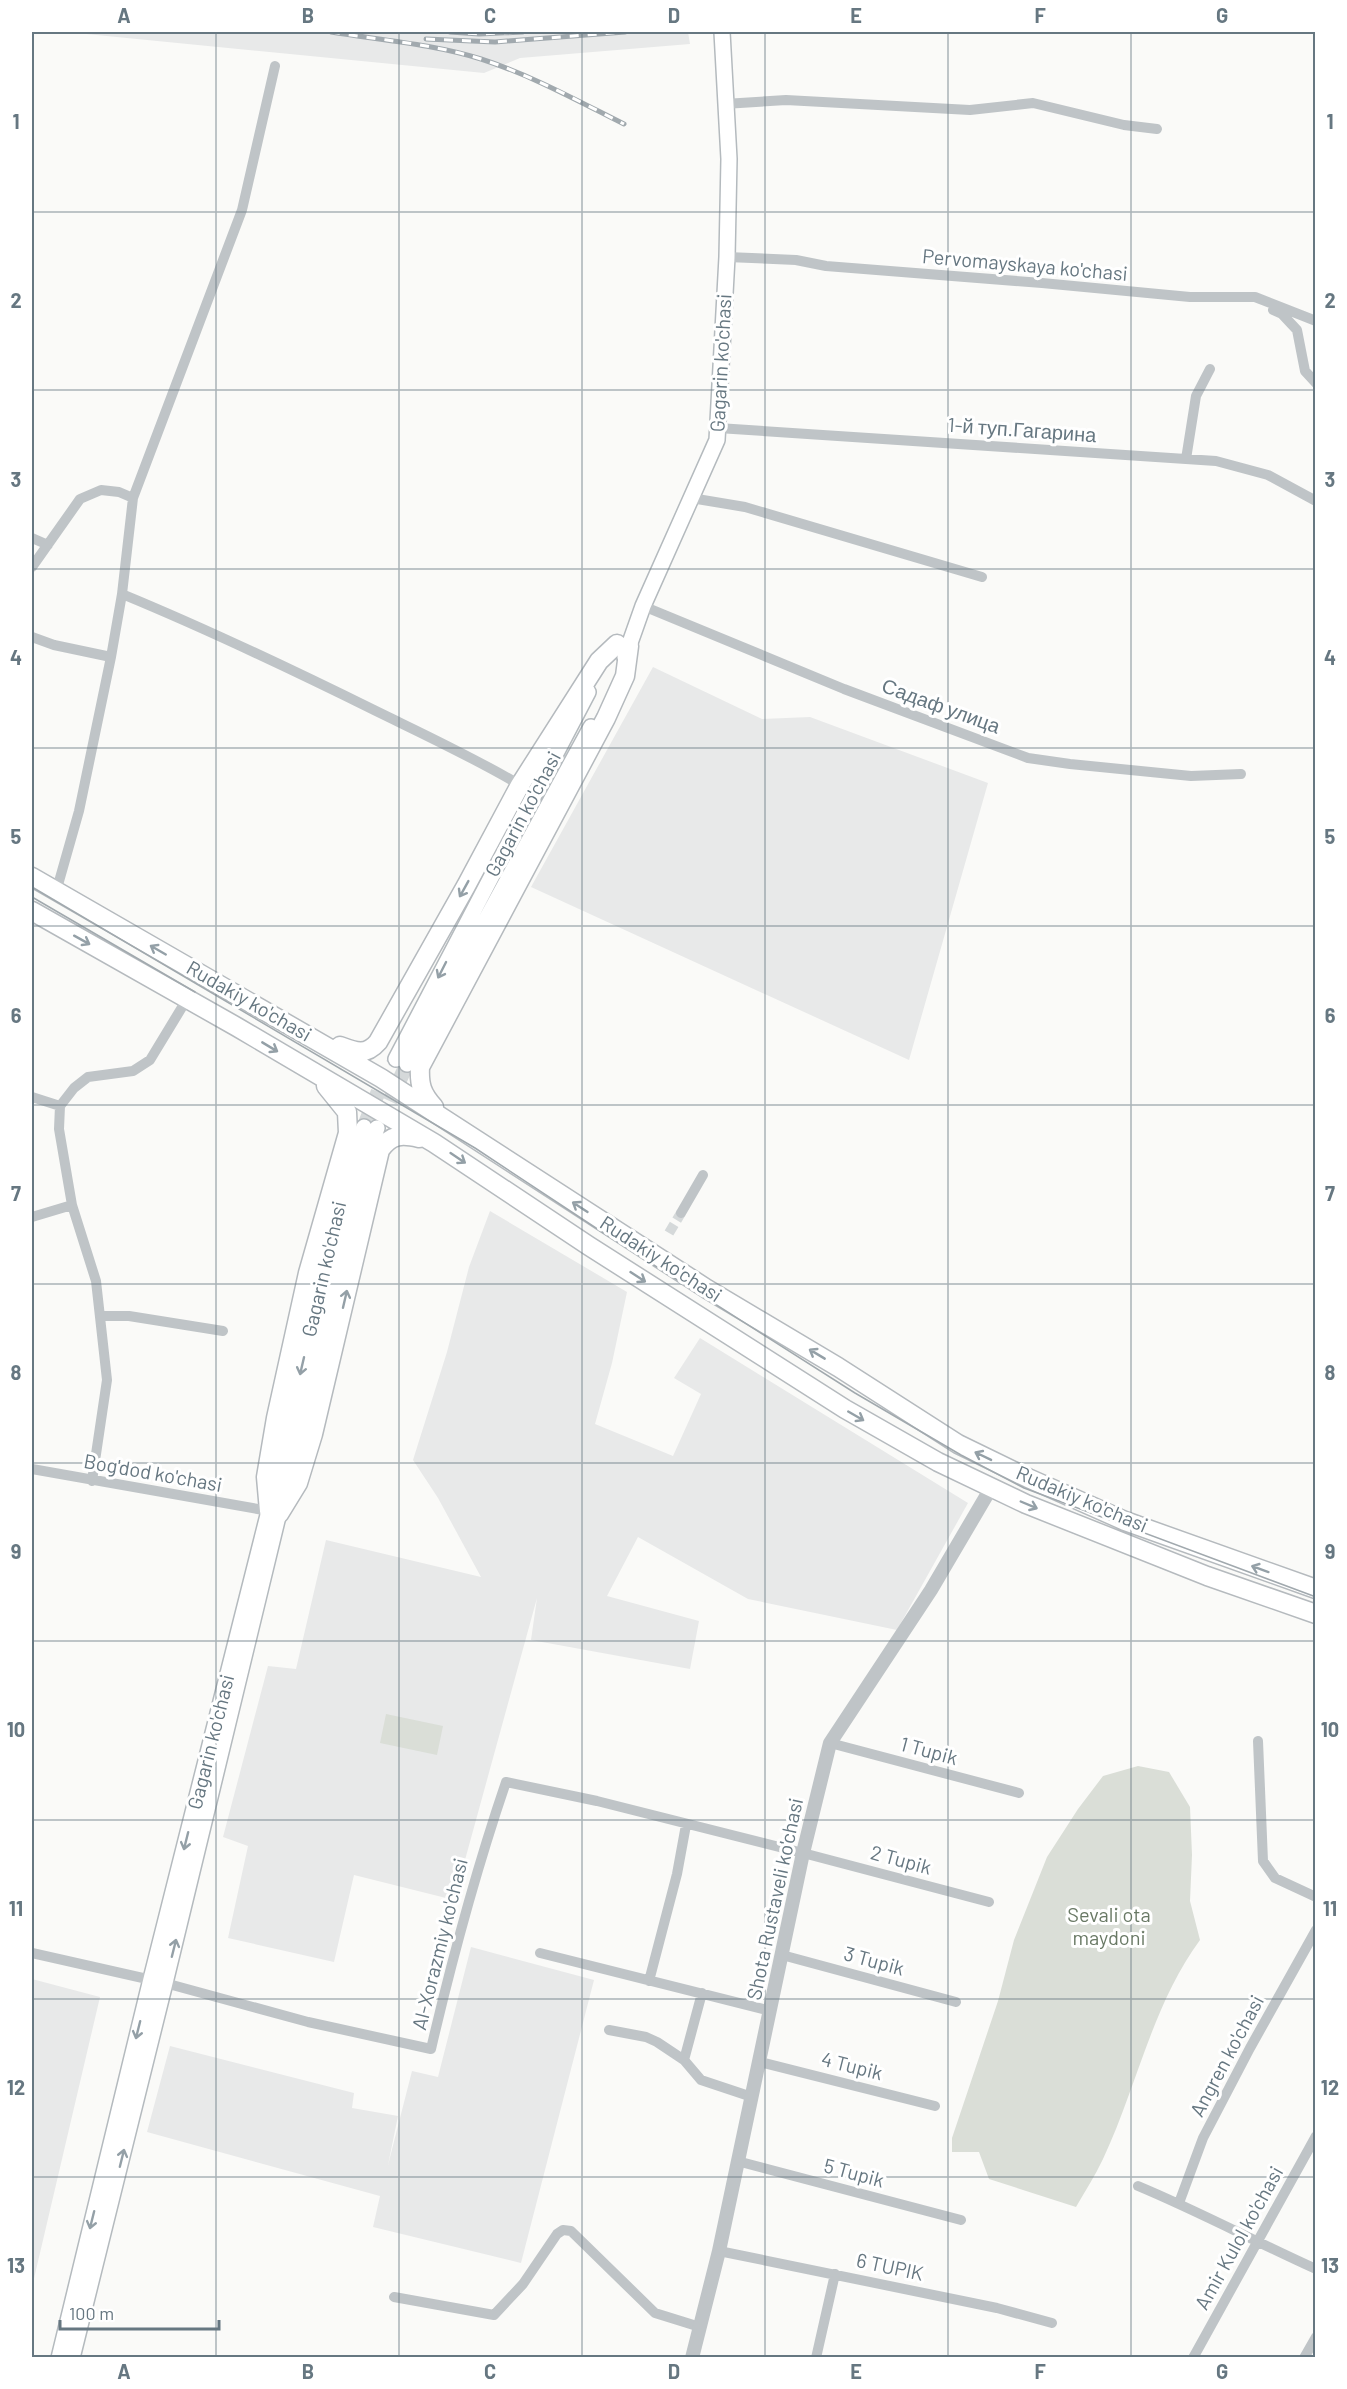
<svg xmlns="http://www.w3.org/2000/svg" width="1347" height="2389" font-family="Barlow,sans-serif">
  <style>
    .built { fill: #e8e9e9 }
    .green { fill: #daded7 }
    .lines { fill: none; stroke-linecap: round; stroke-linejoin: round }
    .minor-tunnel { stroke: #d5d9da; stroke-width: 10; stroke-dasharray: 10 5; stroke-linecap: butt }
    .secondary-tunnel { stroke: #d5d9da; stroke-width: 15; stroke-dasharray: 15 8; stroke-linecap: butt }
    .secondary-casing { stroke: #b4babe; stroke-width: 18 }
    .primary-casing { stroke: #b5babe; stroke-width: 21 }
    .minor { stroke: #bfc4c7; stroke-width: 10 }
    .tertiary { stroke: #bfc4c7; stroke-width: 14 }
    .secondary { stroke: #fff; stroke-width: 15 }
    .primary { stroke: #fff; stroke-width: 18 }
    .tram { stroke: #a1a9ae; stroke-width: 1.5 }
    .rail-casing { stroke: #a1a9ae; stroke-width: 5 }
    .rail { stroke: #fff; stroke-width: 3; stroke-dasharray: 9; stroke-linecap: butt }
    .oneway { stroke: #94a0a7 }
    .grid { fill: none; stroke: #667781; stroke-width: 1.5; stroke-opacity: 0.55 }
    .labels { text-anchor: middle; stroke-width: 6; stroke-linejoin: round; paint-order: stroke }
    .street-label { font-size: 20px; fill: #667781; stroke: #fff }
    .park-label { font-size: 20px; fill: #697965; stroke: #fff }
    .neatline { fill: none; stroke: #667781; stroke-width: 2 }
    .grid-label { font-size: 20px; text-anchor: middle; font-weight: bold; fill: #667781 }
  </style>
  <rect width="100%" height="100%" fill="#fafaf8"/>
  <path class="built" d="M66 32H688L690 44 520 58 484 73Z
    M653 667 762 719 810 717 988 783 909 1060 531 887Z
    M490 1211 627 1292 612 1363 595 1424 673 1456 701 1394 674 1378 700 1338 968 1503 897 1630 748 1599 638 1537 607 1596 699 1621 690 1669 531 1640 537 1598 454 1900 354 1875 334 1962 228 1938 248 1846 223 1837 268 1666 296 1669 326 1540 481 1577 438 1498 413 1460 447 1352 469 1267Z
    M471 1947 594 1980 521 2263 373 2227 380 2196 147 2132 170 2046 354 2093 352 2108 398 2116 388 2165 412 2071 438 2077Z
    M32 1979 100 1997 32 2287Z"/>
  <path class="green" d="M386 1714 443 1726 437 1755 380 1743Z
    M1138 1766 1169 1772 1190 1807 1192 1855 1190 1901 1200 1940C1152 2005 1137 2087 1103 2159 1095 2176 1085 2191 1076 2207L989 2179 979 2152H952V2138L998 2001 1014 1940 1047 1857 1078 1809 1103 1776Z"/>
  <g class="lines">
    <path class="minor-tunnel" d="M669 1233 681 1213"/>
    <path class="secondary-tunnel" d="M380 1122 407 1064
      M364 1127 379 1090 396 1059"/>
    <defs>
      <path id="secondary" d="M625 657 643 606 717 440 727 257 729 159 722 32
        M396 1059 588 692
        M407 1064 591 727
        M59 2358 151 1979 269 1511 339 1202 350 1164 364 1127
        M72 2358 165 1983 359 1182 377 1128"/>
      <path id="primary" d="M32 877 381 1078 707 1289 838 1367 958 1444 1028 1478 1125 1521 1316 1589
        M32 911 237 1027 434 1143 589 1246 845 1409 938 1462 1026 1504 1207 1576 1316 1614
        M340 1046C356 1052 366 1056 378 1042L466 886 520 785 599 661 617 644
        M434 1107C422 1094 419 1085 420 1067L606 718 625 676 629 646
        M269 1511 266 1477 276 1418 308 1273 348 1133 347 1112 326 1086
        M279 1514 298 1483 313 1434 380 1150C391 1134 402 1134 419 1138"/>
    </defs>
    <use href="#secondary" class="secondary-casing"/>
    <use href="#primary" class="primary-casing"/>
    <path class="minor" d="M724 104 786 100 970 110 1033 103 1124 125 1157 129
      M727 257 796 260 826 266 1042 283 1190 297H1255L1316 321
      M1273 310 1282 314 1297 330 1305 371 1316 383
      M718 428 1216 461 1268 475 1316 501
      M1186 459 1196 396 1210 369
      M691 498 745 507 982 577
      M32 538 48 545
      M32 567 80 499 101 490 119 492 133 498
      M122 594C207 629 291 669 374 710 423 734 473 757 520 785
      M643 606 844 689 1028 758 1070 764 1191 776 1241 774
      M32 637 54 645 111 657
      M56 892 79 811 111 657 122 594 133 498 242 210 275 66
      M32 1097 60 1106 74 1088 88 1077 133 1071 150 1060 187 999
      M60 1106 59 1129 72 1205
      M681 1213 703 1175
      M32 1217 72 1205 96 1281 107 1380 92 1481
      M100 1316H129L223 1331
      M32 1469 269 1511
      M1258 1741 1263 1861 1275 1878 1316 1897
      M830 1743 1019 1793
      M32 1953 165 1983 308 2022 431 2049C452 1959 476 1870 506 1782L597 1801 803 1853 989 1902
      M540 1953 771 2011
      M782 1955 956 2002
      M649 1981 677 1874 686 1825
      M609 2030 646 2037 657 2042 684 2060 701 2080 752 2097
      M684 2060 702 1993
      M760 2062 935 2106
      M737 2161 961 2220
      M1138 2186C1198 2211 1256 2242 1316 2269
      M1179 2203 1203 2138 1250 2048 1316 1930
      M719 2251 997 2308 1052 2323
      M394 2297 494 2315 523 2284 557 2234 563 2230 571 2231 655 2313 700 2327
      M816 2358 835 2274
      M1193 2358 1316 2136
      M1304 2358 1316 2337"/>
    <path class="tertiary" d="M692 2358 719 2251 803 1853 830 1743 931 1590 991 1488"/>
    <use href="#secondary" class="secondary"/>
    <use href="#primary" class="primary"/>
    <path class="tram" d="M32 887 475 1148 602 1232 855 1393 961 1455 1024 1488 1316 1597
      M32 897 195 992"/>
    <defs>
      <path id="rail" d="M331 32C381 40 433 44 481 59 531 75 578 101 624 124
        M450 32 479 34 523 32
        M426 39 495 42 625 32"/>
    </defs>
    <use href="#rail" class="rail-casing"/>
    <use href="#rail" class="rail"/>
  </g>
  <defs><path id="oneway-shaft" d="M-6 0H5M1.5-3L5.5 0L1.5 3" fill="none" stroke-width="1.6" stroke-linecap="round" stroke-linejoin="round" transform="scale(1.5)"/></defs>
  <g class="oneway">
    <use href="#oneway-shaft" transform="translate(464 889) rotate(119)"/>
    <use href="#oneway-shaft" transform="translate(82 940) rotate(29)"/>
    <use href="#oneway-shaft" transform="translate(158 950) rotate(-150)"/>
    <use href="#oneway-shaft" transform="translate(442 970) rotate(117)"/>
    <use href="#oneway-shaft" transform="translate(270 1047) rotate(31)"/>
    <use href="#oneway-shaft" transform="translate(458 1158) rotate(34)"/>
    <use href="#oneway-shaft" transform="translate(580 1207) rotate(-147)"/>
    <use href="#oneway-shaft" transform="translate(638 1277) rotate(33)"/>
    <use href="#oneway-shaft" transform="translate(345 1299) rotate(-77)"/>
    <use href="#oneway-shaft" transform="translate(817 1354) rotate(-149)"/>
    <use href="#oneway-shaft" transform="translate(302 1366) rotate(103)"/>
    <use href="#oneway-shaft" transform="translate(856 1416) rotate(30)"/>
    <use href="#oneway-shaft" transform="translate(983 1456) rotate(-154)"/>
    <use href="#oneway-shaft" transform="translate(1029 1505) rotate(23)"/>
    <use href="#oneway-shaft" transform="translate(1260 1569) rotate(-160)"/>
    <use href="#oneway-shaft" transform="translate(186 1841) rotate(104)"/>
    <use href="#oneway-shaft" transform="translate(174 1948) rotate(-76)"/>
    <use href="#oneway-shaft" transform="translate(138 2030) rotate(104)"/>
    <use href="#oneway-shaft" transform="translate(122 2158) rotate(-76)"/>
    <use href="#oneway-shaft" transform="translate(92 2220) rotate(104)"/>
  </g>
  <path class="grid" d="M216 32V2358M399 32V2358M582 32V2358M765 32V2358M948 32V2358M1131 32V2358M32 212H1316M32 390H1316M32 569H1316M32 748H1316M32 926H1316M32 1105H1316M32 1284H1316M32 1463H1316M32 1641H1316M32 1820H1316M32 1999H1316M32 2177H1316"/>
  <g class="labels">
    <g class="street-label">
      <text transform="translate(1025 265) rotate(5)" y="7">Pervomayskaya ko'chasi</text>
      <text transform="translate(721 363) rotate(-87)" y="7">Gagarin ko'chasi</text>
      <text transform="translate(1022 430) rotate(4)" y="7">1-й туп.Гагарина</text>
      <text transform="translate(941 706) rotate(20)" y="7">Садаф улица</text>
      <text transform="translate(523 814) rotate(-62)" y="7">Gagarin ko'chasi</text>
      <text transform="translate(249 1001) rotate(30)" y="7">Rudakiy ko'chasi</text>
      <text transform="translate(661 1259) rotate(33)" y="7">Rudakiy ko'chasi</text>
      <text transform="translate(324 1269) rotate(-77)" y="7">Gagarin ko'chasi</text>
      <text transform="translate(153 1473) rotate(10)" y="7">Bog'dod ko'chasi</text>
      <text transform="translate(1082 1499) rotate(23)" y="7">Rudakiy ko'chasi</text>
      <text transform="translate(211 1742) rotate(-76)" y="7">Gagarin ko'chasi</text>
      <text transform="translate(929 1751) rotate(15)" y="7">1 Tupik</text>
      <text transform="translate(901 1860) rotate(15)" y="7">2 Tupik</text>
      <text transform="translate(775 1899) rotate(-78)" y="7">Shota Rustaveli ko'chasi</text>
      <text transform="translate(440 1944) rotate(-76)" y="7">Al-Xorazmiy ko'chasi</text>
      <text transform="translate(874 1961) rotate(15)" y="7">3 Tupik</text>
      <text transform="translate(1227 2056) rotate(-62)" y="7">Angren ko'chasi</text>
      <text transform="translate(852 2066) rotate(14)" y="7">4 Tupik</text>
      <text transform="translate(854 2173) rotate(15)" y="7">5 Tupik</text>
      <text transform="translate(1239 2238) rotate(-61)" y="7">Amir Kulol ko'chasi</text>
      <text transform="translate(890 2267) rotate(12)" y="7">6 TUPIK</text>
    </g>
    <g class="park-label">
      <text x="1109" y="1922">Sevali ota<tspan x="1109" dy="23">maydoni</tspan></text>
    </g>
  </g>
  <rect width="1347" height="2389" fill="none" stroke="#ffffff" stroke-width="66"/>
  <path d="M60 2320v9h159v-9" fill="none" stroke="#667781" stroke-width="3"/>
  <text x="69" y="2320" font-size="18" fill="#667781" stroke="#ffffff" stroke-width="4.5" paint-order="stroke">100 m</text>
  <rect x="33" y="33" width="1281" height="2323" class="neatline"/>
  <g class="grid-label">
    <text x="124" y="23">A</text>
    <text x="308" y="23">B</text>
    <text x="490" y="23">C</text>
    <text x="674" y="23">D</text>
    <text x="856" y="23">E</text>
    <text x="1040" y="23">F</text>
    <text x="1222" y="23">G</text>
    <text x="16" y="129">1</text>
    <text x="1330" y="129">1</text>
    <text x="16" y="308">2</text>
    <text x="1330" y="308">2</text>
    <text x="16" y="487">3</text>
    <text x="1330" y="487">3</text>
    <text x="16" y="665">4</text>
    <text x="1330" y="665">4</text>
    <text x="16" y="844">5</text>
    <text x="1330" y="844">5</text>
    <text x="16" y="1023">6</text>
    <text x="1330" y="1023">6</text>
    <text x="16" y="1201">7</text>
    <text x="1330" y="1201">7</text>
    <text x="16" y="1380">8</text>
    <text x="1330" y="1380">8</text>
    <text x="16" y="1559">9</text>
    <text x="1330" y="1559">9</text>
    <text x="16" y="1737">10</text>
    <text x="1330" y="1737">10</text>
    <text x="16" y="1916">11</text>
    <text x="1330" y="1916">11</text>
    <text x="16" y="2095">12</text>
    <text x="1330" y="2095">12</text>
    <text x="16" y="2273">13</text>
    <text x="1330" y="2273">13</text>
    <text x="124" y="2379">A</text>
    <text x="308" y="2379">B</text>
    <text x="490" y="2379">C</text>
    <text x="674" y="2379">D</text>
    <text x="856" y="2379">E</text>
    <text x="1040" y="2379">F</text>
    <text x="1222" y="2379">G</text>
  </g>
</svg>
